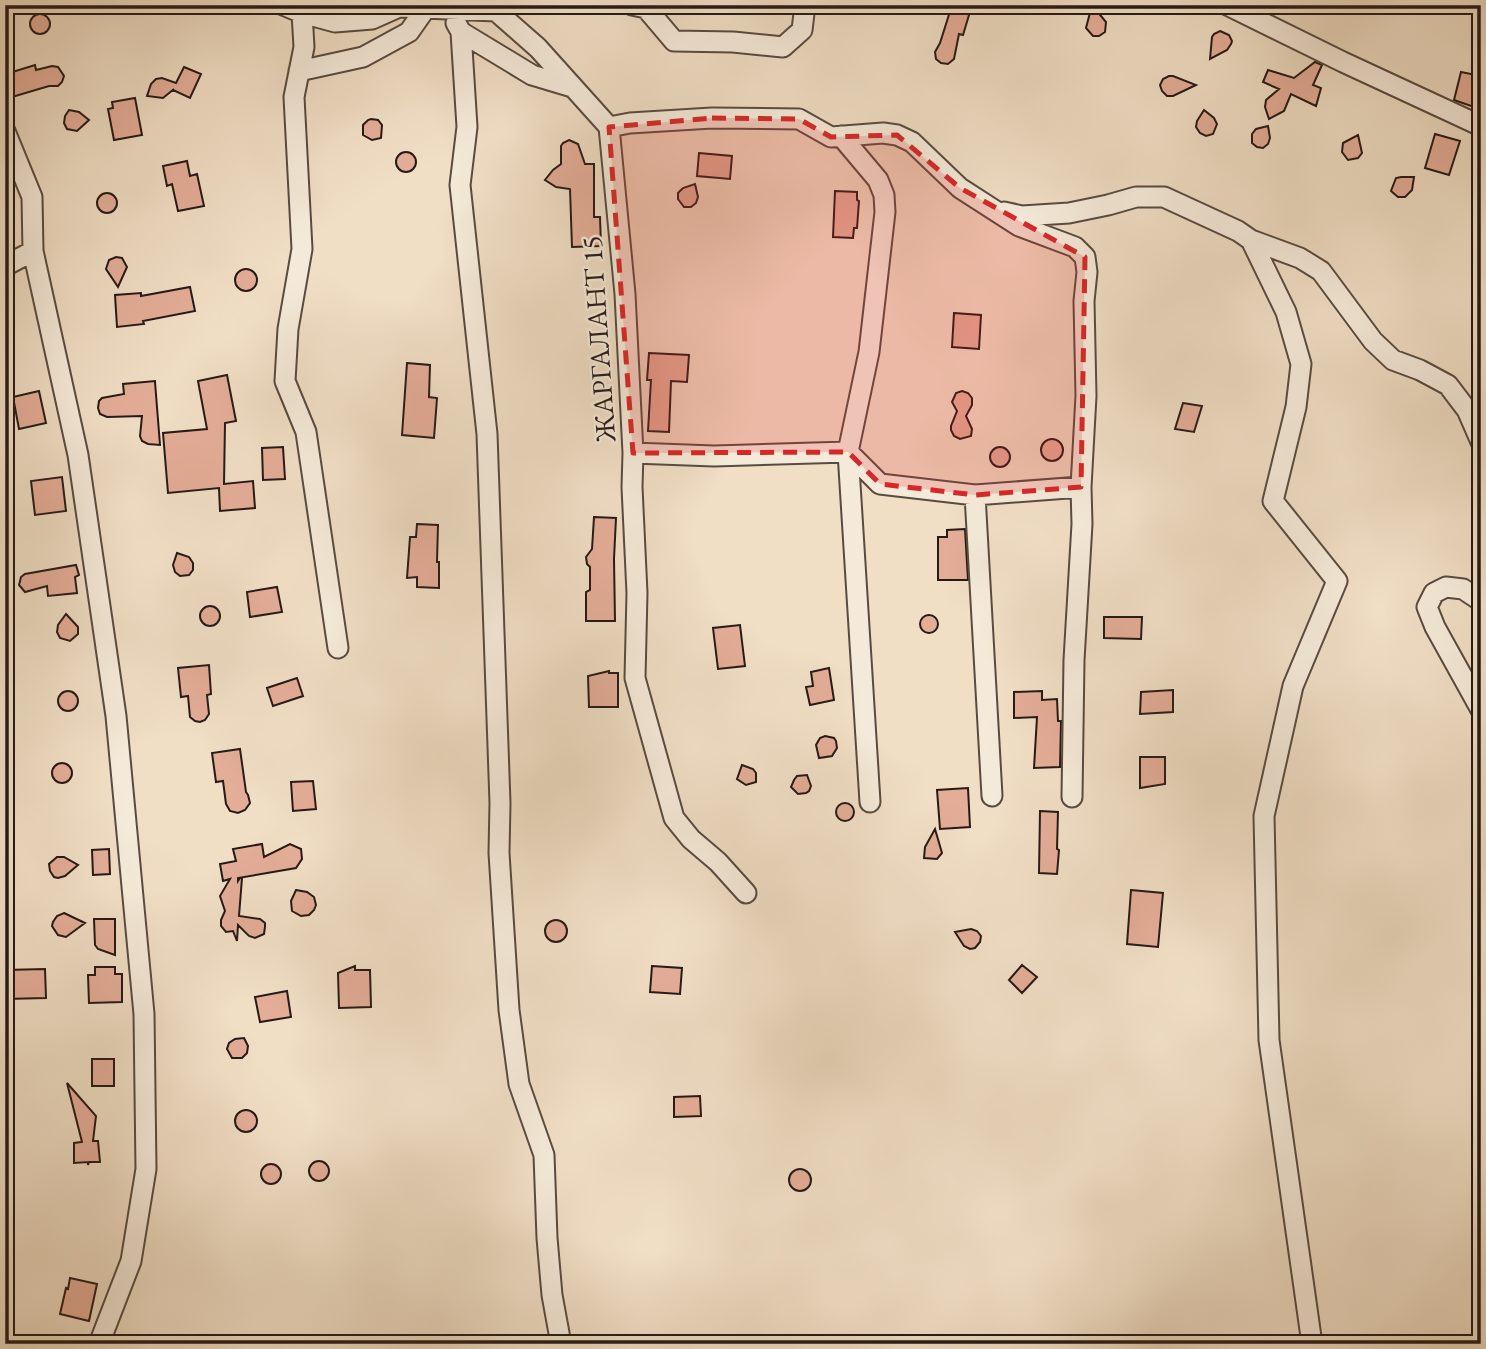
<svg xmlns="http://www.w3.org/2000/svg" width="1486" height="1349" font-family="'EB Garamond',serif">
  <style>
    .building { fill: #e4ad98; stroke: #261a15; stroke-width: 2 }
    .lines { fill: none; stroke-linecap: round; stroke-linejoin: round }
    .street-casing { stroke: #584b41; stroke-width: 23 }
    .street { stroke: #f5ead9; stroke-width: 19 }
    .marked { fill: #d62828; fill-opacity: 0.2; stroke: #d62828; stroke-width: 5; stroke-dasharray: 14 9; stroke-linejoin: round }
    .labels { text-anchor: middle; stroke-width: 5; stroke-linejoin: round; paint-order: stroke }
    .street-label { font-size: 28px; fill: #261a15; stroke: #f5ead9 }
  </style>
  <rect width="100%" height="100%" fill="#f0dec5"/>
  <filter id="stains"><feTurbulence type="fractalNoise" baseFrequency=".00286" numOctaves="4"/><feColorMatrix values="0 0 0 0 .2 0 0 0 0 .09 0 0 0 0 .02 0 0 0 .5 -.17"/></filter>
  <radialGradient id="worn" r=".72"><stop offset=".6" stop-color="#630" stop-opacity="0"/><stop offset="1" stop-color="#630" stop-opacity=".3"/></radialGradient>
  <path class="building" d="M952 5H972L963 35 959 34 954 59 948 64 941 63 936 59 935 52 940 43Z
    M1092 5 1106 22 1105 32 1099 36H1093L1086 28Z
    M30 24a10 10 0 1 1 20 0a10 10 0 1 1-20 0Z
    M1220 31 1229 35 1232 41 1231 44 1227 50 1210 59 1212 37 1214 34Z
    M1315 62 1322 65 1313 85 1321 88 1316 106 1291 94 1284 111 1269 119 1265 107 1266 100 1279 89 1263 82 1268 70 1294 78Z
    M35 65 36 70 52 66 58 67 64 76 62 82 58 86H49L12 97 6 74Z
    M184 67 201 74 190 98 173 90 174 89 163 98 147 96 151 84 156 79 162 78 176 83Z
    M1461 72 1481 76 1474 107 1454 100Z
    M1169 76H1173L1196 85 1173 96H1167L1162 91 1160 85 1163 79Z
    M135 98 142 135 114 140 108 109 113 108 112 102Z
    M69 110 79 112 89 120 77 131 67 129 64 123 65 116Z
    M1204 110 1214 118 1217 124 1213 134 1206 136 1200 133 1196 127 1197 121Z
    M371 119 378 120 382 125 381 138 372 140 363 135V125L368 120Z
    M1268 126 1270 138 1268 144 1263 148 1257 147 1252 143V134L1256 129Z
    M1435 134 1460 141 1449 175 1425 168Z
    M1358 135 1362 153 1358 158 1348 160 1342 152 1343 143Z
    M569 140 578 144 585 164H594V217H600L601 246 572 247 570 189 556 187 545 180 553 170 561 164V146L563 143Z
    M396 162a10 10 0 1 1 20 0a10 10 0 1 1-20 0Z
    M699 153 732 156 730 179 697 176Z
    M187 161 190 176 197 174 204 206 178 211 172 184 167 186 163 166Z
    M1401 177H1414L1412 190 1405 197H1398L1391 191 1396 178Z
    M695 184 698 197 696 203 691 207H684L678 199V193L683 188Z
    M835 191 857 192V200L859 201 857 228H854L853 238 833 237Z
    M97 203a10 10 0 1 1 20 0a10 10 0 1 1-20 0Z
    M116 257 122 258 127 267 118 287 106 269 109 260Z
    M235 280a11 11 0 1 1 22 0a11 11 0 1 1-22 0Z
    M190 287 195 311 143 321 144 324 117 327 115 295 141 293V296Z
    M954 313 981 315 979 349 952 347Z
    M649 353 689 355 687 382 671 381 669 432 648 431 651 380H647Z
    M407 363 430 365 429 397 437 398 434 438 402 435Z
    M227 375 236 421 225 423 224 484 253 481 255 508 220 511 219 488 168 493 163 433 207 429 198 381Z
    M155 381V382L160 445 148 444 142 441 140 436 142 416 107 417 100 414 98 408 99 401 102 398 124 394 123 384Z
    M39 391 46 423 19 429 13 397Z
    M962 391 968 393 972 398V405L966 416 972 429 971 436 960 439 954 436 951 430V426L957 411 952 402 956 393Z
    M1183 403 1202 406 1194 432 1175 429Z
    M1041 450a11 11 0 1 1 22 0a11 11 0 1 1-22 0Z
    M990 457a10 10 0 1 1 20 0a10 10 0 1 1-20 0Z
    M283 447 285 479 263 480 262 448Z
    M62 477 66 511 35 515 31 481Z
    M594 517 616 518 614 559 615 621H586V592L590 590V567L587 564 586 557 592 549Z
    M417 524 438 525 437 562H439V588L417 587V577L407 578 410 537H416Z
    M965 529 968 580H938V537H947V530Z
    M177 553 189 557 193 563V570L189 575 180 576 175 572 173 565Z
    M76 565 79 575 75 577 77 593 48 596 47 586 25 592 19 585 21 577 25 574Z
    M277 587 282 612 250 617 247 592Z
    M200 616a10 10 0 1 1 20 0a10 10 0 1 1-20 0Z
    M66 614 78 627V634L70 641 60 638 57 632 58 625Z
    M920 624a9 9 0 1 1 18 0a9 9 0 1 1-18 0Z
    M1104 617H1142L1141 639 1104 638Z
    M740 625 745 666 718 669 713 628Z
    M209 665 211 694 207 695 209 714 205 720 200 722 195 721 190 717 188 696 181 697 178 668Z
    M829 668 834 700 810 705 806 687 813 686 811 672Z
    M609 671V673H618V707H589L588 676Z
    M297 678 303 696 273 706 267 688Z
    M1173 690V712L1140 714 1141 692Z
    M58 701a10 10 0 1 1 20 0a10 10 0 1 1-20 0Z
    M1042 691V700L1057 699 1058 721H1061L1060 767 1034 768 1037 717 1014 718V692Z
    M825 736 834 738 836 741 837 748 832 756 819 758 816 745 820 738Z
    M240 749 246 792 248 795 250 803 245 810 238 813 230 811 226 804 223 781 216 782 212 753Z
    M1140 757H1165V784L1140 788Z
    M52 773a10 10 0 1 1 20 0a10 10 0 1 1-20 0Z
    M742 765 753 769 756 773V782L746 785 737 779Z
    M807 775 811 786 809 791 806 793 798 794 791 787 794 780 797 776Z
    M313 781 316 809 293 811 291 782Z
    M968 788 970 827 940 829 937 790Z
    M836 812a9 9 0 1 1 18 0a9 9 0 1 1-18 0Z
    M1040 811 1058 812 1057 849 1059 850 1057 874 1039 873Z
    M935 829 942 853 937 859 924 858 925 847Z
    M262 844 264 857 290 844 301 849 302 859 296 868 238 878V881L240 878H242L239 916 260 919 265 923V927L264 934 255 938 249 936 238 925 237 941 233 931 226 932 221 926V920L225 911 220 896 230 879 223 881 220 864 236 861 233 849Z
    M109 849 110 874 93 875 92 850Z
    M57 857H64L78 865 65 876 58 878 54 877 50 871 49 864Z
    M296 890 307 892 314 897 316 905 314 910 309 915 301 916 292 911 291 901Z
    M1131 890 1163 893 1158 947 1127 944Z
    M64 913 85 923 66 937 58 935 52 926 53 922 57 916Z
    M94 919H115V955L98 949 95 945Z
    M545 931a11 11 0 1 1 22 0a11 11 0 1 1-22 0Z
    M971 929 977 931 981 936 980 942 975 948 970 949 964 946 955 932Z
    M1022 965 1037 977 1022 993 1009 980Z
    M355 966V970H370L371 1007 339 1008 338 973Z
    M652 966 682 968 680 994 650 992Z
    M95 967H115V974H122V1002L89 1003 88 975H95Z
    M45 969 46 998 5 999V970Z
    M287 991 291 1017 260 1022 255 997Z
    M244 1038 248 1046 247 1053 242 1058H232L227 1049 229 1043 235 1039Z
    M92 1059H114V1086H92Z
    M67 1083 96 1116 93 1141H98L100 1162H89L88 1165V1162L74 1163V1143L82 1142Z
    M700 1096 701 1116 674 1117V1097Z
    M235 1121a11 11 0 1 1 22 0a11 11 0 1 1-22 0Z
    M309 1171a10 10 0 1 1 20 0a10 10 0 1 1-20 0Z
    M261 1174a10 10 0 1 1 20 0a10 10 0 1 1-20 0Z
    M789 1180a11 11 0 1 1 22 0a11 11 0 1 1-22 0Z
    M70 1278 97 1284 89 1321 60 1314 66 1288 68 1289Z"/>
  <g class="lines">
    <defs>
      <path id="street" d="M283 5 302 13 335 22 372 19 399 7 496 11 538 48 609 127 625 294 633 453 632 487 637 593 635 678 674 818 691 839 718 862 746 893
        M632 5 646 8 674 41 733 42 783 47 802 30 805 5
        M1227 5 1343 62 1481 126
        M302 13 304 47 294 97 302 249 288 329 285 381 306 432 338 648
        M456 23 461 32 532 75 572 87
        M461 32 467 127 460 185 487 434 500 803 499 853 509 1010 519 1084 544 1155 547 1238 552 1295 561 1344
        M299 71 363 57 409 32 428 5
        M609 127 630 123 712 118 799 119 831 137 883 133 897 135 912 142 960 188 1019 226 1075 247 1085 257 1087 272 1084 301 1086 396 1081 487
        M5 131 32 197 33 251 78 455 116 716 144 1014 146 1169 131 1261 99 1344
        M841 136 878 180 884 195 885 212 869 352 848 452 880 484 975 495 1081 487 1082 524 1074 660 1072 797
        M1004 212 1022 216 1069 213 1108 205 1136 197H1164L1238 231 1251 240 1300 258 1321 271 1373 341 1393 360 1420 370 1448 385 1467 410 1481 442
        M1251 240 1286 312 1301 364 1296 407 1273 501 1337 581 1293 686 1264 816 1269 1040 1312 1344
        M5 266 33 251
        M633 453 714 456 848 452 870 802
        M975 495 992 796
        M1481 601 1463 589 1446 587 1434 593 1427 607 1435 627 1481 710"/>
    </defs>
    <use href="#street" class="street-casing"/>
    <use href="#street" class="street"/>
  </g>
  <path class="marked" d="M712 118 799 119 831 137 897 135 960 188 1085 257 1081 487 975 495 880 484 848 452 633 453 609 127Z"/>
  <g class="labels">
    <g class="street-label">
      <text transform="translate(598 339) rotate(-94)" y="10">ЖАРГАЛАНТ 15</text>
    </g>
  </g>
  <rect width="1486" height="1349" fill="none" stroke="#f0dec5" stroke-width="28"/>
  <rect x="7" y="7" width="1472" height="1335" fill="none" stroke="#261a15" stroke-width="3.5"/>
  <rect x="14" y="14" width="1458" height="1321" fill="none" stroke="#261a15" stroke-width="2"/>
  <rect width="100%" height="100%" filter="url(#stains)"/>
  <rect width="100%" height="100%" fill="url(#worn)"/>
</svg>
